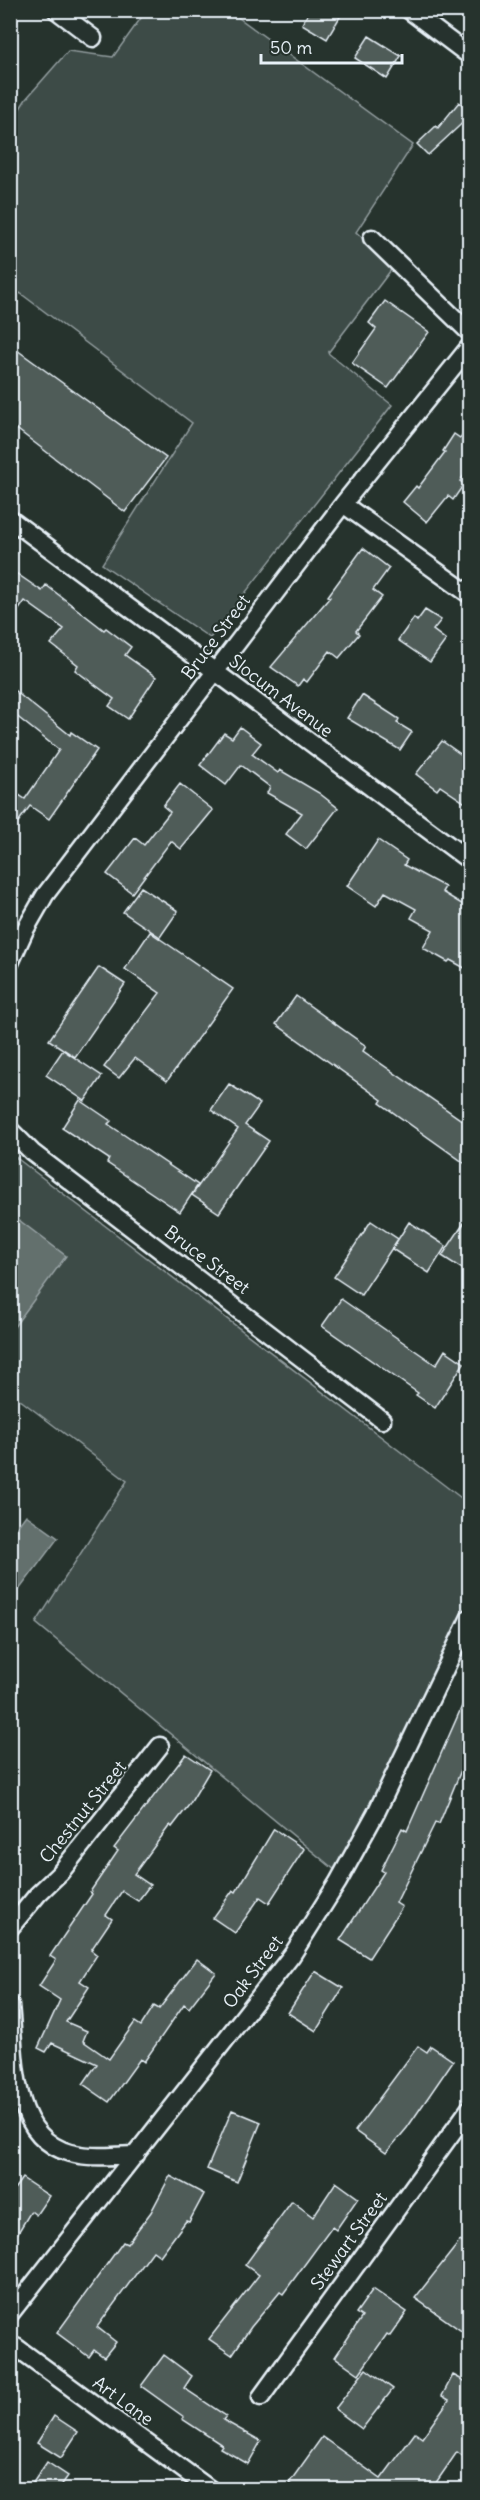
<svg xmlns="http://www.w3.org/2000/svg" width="480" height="2500" font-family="Delius,sans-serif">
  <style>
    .green { fill: #3e4b47; stroke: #939ea0; stroke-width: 1.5 }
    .water { fill: #636f6d; stroke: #98a3a5; stroke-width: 1.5 }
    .building { fill: #505c59; stroke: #e8f1f8; stroke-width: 1.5 }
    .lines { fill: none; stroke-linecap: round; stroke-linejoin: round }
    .street-casing { stroke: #e8f1f8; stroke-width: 21 }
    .street { stroke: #26332d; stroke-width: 16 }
    .labels { text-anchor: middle; stroke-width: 4.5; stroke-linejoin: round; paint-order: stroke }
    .street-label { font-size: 18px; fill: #e8f1f8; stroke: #26332d }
  </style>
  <rect width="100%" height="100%" fill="#26332d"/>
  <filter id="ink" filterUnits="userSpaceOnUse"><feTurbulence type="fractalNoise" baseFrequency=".0167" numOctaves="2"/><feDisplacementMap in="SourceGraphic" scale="12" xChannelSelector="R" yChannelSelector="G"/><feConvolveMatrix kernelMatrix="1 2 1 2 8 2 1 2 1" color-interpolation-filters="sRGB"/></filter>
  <g filter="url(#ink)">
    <path class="green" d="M228 10 413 145 356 232 394 266 328 353 392 405 210 638 102 564 192 423 20 293 11 305 10 124 26 99 68 51 113 57 146 11Z
      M10 1153 469 1504V1625L341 1875 36 1623 127 1481 11 1393Z"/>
    <path class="water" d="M11 1214 66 1256 11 1331Z
      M26 1515 58 1538 19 1590 11 1584V1535Z"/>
    <path class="building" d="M310 10H344L327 39 302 24Z
      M369 36 401 56 387 79 355 58Z
      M459 102 470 111V116L428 155 417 144 436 126 438 128Z
      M385 301 429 332 388 388 352 363 376 329 369 323Z
      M10 345 166 458 125 512 10 424Z
      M470 425V467L460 481 464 484 453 500 448 496 427 522 403 502 416 486 418 488 445 452 443 451 454 434 460 438Z
      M363 548 389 568 373 590 382 597 356 631 359 634 339 658 330 651 307 682 303 679 298 686 271 667 330 597 328 596Z
      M10 569 42 591 46 585 104 630 106 628 131 647 125 655 156 677 128 719 109 706 114 699 75 670 78 665 51 644 64 629 25 601 10 622Z
      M425 610 441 620 433 630 446 640 430 662 398 640 414 618 417 621Z
      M10 687 70 735 71 732 97 750 49 819 30 806 10 833V789L25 799 59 750 10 711Z
      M362 695 399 719 397 723 412 732 400 750 347 718Z
      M240 727 261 743 252 754 278 773 280 770 319 793 338 808 306 849 286 834 302 813 267 793 270 787 241 765 226 785 200 765 224 733 232 738Z
      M442 741 470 761V806L440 786 437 790 416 774Z
      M180 784 213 810 181 849 171 841 132 893 107 874 135 838 144 845 170 812 163 806Z
      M378 840 407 860 404 865 445 887 442 892 470 909V971L450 960 448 962 423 948 433 930 411 918 416 909 385 892 376 906 347 886Z
      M141 887 178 911 160 937 123 912Z
      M150 932 233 989 167 1081 135 1058 119 1078 104 1067 160 993 125 969Z
      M99 967 125 984 75 1057 49 1040Z
      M296 996 366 1046 363 1051 470 1126V1167L380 1103 382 1100 276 1024Z
      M63 1050 102 1076 85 1101 46 1075Z
      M229 1084 260 1104 245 1125 269 1141 219 1213 192 1195 238 1129 211 1110Z
      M80 1100 111 1121 108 1124 198 1185 180 1212 107 1163 109 1159 62 1128Z
      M470 1214V1274L442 1256Z
      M371 1221 398 1239 361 1295 334 1277Z
      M409 1222 446 1246 429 1273 392 1249Z
      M341 1299 436 1365 445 1350 464 1363 435 1408 416 1395 418 1393 322 1326Z
      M470 1688V1765L464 1763 439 1824 435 1823 396 1903 402 1907 369 1958 340 1940 384 1872 381 1870 402 1828 407 1831Z
      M186 1754 210 1770 189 1805 172 1827 170 1825 134 1874 150 1885 138 1901 122 1891 106 1915 112 1919 91 1950 97 1955 80 1981 89 1987 66 2022 87 2031 83 2041 109 2059 135 2022 141 2026 154 2006 159 2009 197 1959 216 1973 189 2008 184 2004 144 2062 140 2059 109 2102 83 2084 97 2064 52 2043 46 2052 38 2048 60 2000 39 1986 56 1960 50 1956 92 1894 90 1892 118 1851 114 1848Z
      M274 1829 304 1849 269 1903 260 1897 235 1933 213 1918 233 1890 236 1892Z
      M315 1971 343 1988 316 2031 288 2013Z
      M418 2046 427 2052 431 2046 453 2061 407 2128 386 2153 355 2131Z
      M232 2110 261 2122 237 2182 207 2169Z
      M170 2176 204 2194 189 2222 186 2221 160 2256 153 2251 97 2327 116 2342 104 2357 94 2350 89 2357 57 2333 123 2242 127 2244 151 2212Z
      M22 2178 49 2196 36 2215 31 2211 10 2246V2195Z
      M336 2182 358 2198 336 2230 332 2227 283 2294 280 2292 251 2327 232 2355 209 2339 259 2275 245 2265 292 2201 313 2217Z
      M460 2241 470 2248V2337L415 2298Z
      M373 2289 407 2312 390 2336 387 2334 359 2374 335 2357 362 2317 356 2313Z
      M164 2355 192 2376 184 2388 226 2416 223 2420 261 2441 248 2464 220 2448 222 2445 182 2419 184 2417 141 2386Z
      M366 2369 393 2389 362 2429 335 2409Z
      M453 2375 470 2384V2461L457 2452 431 2490H298L289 2483 322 2437 381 2479 415 2433 422 2438 449 2400 442 2396Z
      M54 2416 78 2432 61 2458 37 2443Z
      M47 2462 68 2476 58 2490H28Z"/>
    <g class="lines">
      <defs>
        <path id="street" d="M56 10 93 38
          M409 10 470 56
          M372 238 470 333
          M343 504 470 595
          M10 519 470 861
          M10 963 25 930 45 895 343 504 470 346
          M10 1130 32 1152 382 1420
          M10 1928 38 1894 60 1873 160 1746
          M10 2005C16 2059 9 2145 80 2155 97 2158 118 2155 136 2155
          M10 2314 292 1955 338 1882 376 1813 470 1617
          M10 2346 16 2347 211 2490
          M261 2397 470 2108"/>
      </defs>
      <use href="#street" class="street-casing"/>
      <use href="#street" class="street"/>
    </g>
  </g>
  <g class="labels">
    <g class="street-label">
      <text transform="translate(216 637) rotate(-53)" y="6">Bruce Street</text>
      <text transform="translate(281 696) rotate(37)" y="6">Slocum Avenue</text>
      <text transform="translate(207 1260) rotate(37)" y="6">Bruce Street</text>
      <text transform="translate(83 1812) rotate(-51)" y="6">Chestnut Street</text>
      <text transform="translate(253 1972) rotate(-53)" y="6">Oak Street</text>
      <text transform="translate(349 2241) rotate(-54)" y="6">Stewart Street</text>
      <text transform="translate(123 2401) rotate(36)" y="6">Art Lane</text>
    </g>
  </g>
  <rect width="480" height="2500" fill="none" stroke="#26332d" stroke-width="36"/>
  <rect x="18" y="18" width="444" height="2464" fill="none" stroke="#e8f1f8" stroke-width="2" filter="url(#ink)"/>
  <path d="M261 54v9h141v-9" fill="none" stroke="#e8f1f8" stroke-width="3"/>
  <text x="270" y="54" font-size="18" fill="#e8f1f8" stroke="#26332d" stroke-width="4.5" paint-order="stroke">50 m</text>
</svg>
